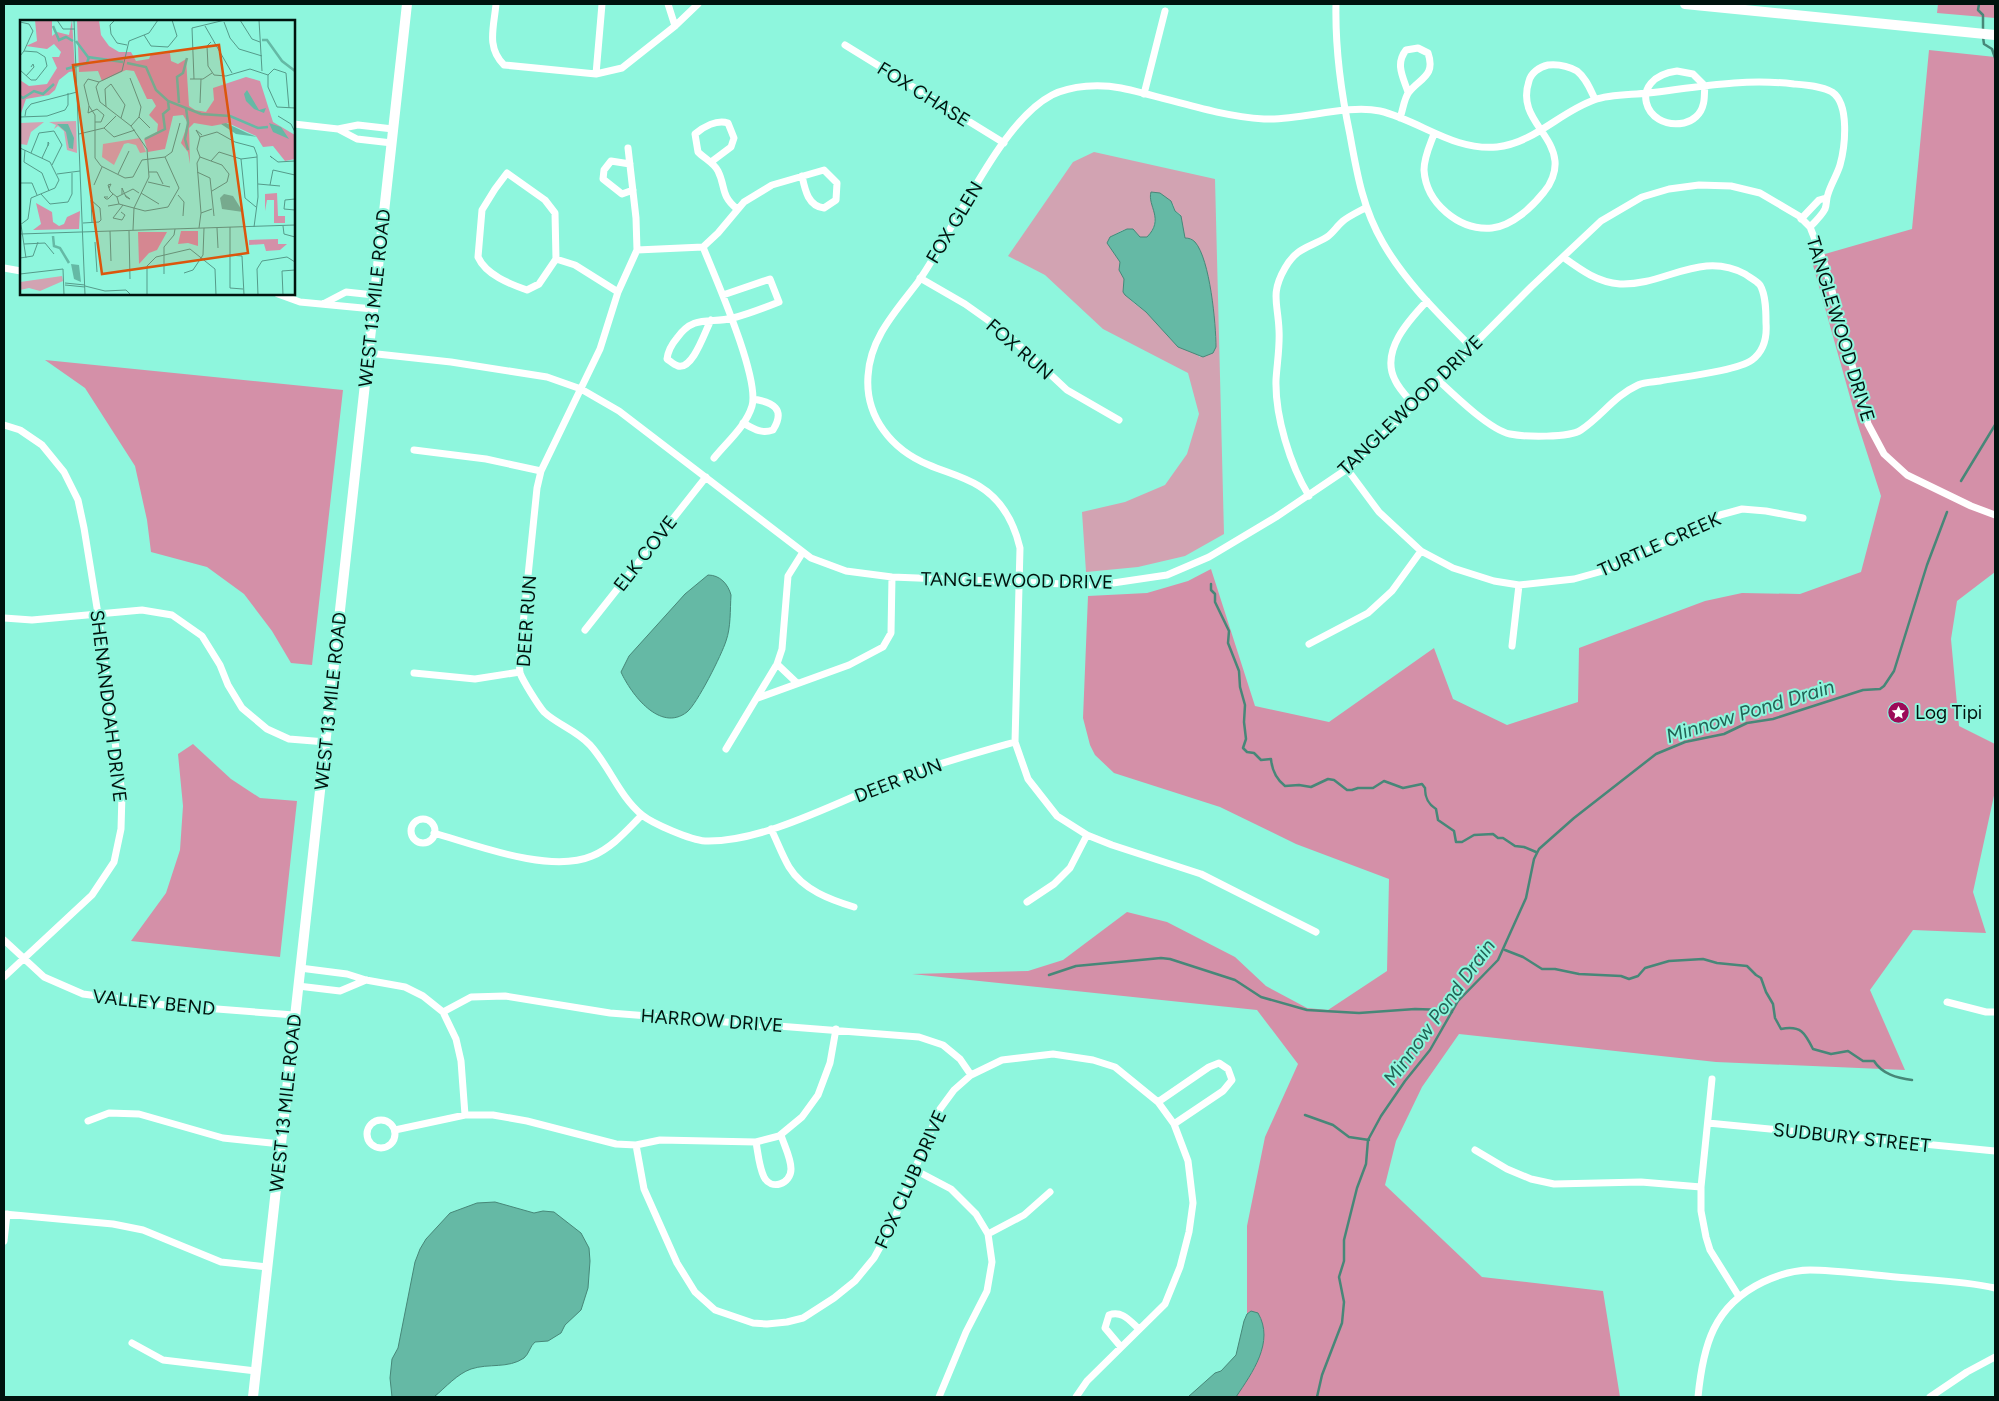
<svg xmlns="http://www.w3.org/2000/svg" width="1999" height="1401" font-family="Figtree,sans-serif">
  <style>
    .green { fill: #d2a3b2; fill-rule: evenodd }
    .forest { fill: #d490a8 }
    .water { fill: #65b9a5; stroke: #478778 }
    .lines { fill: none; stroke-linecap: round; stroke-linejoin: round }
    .stream { stroke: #478778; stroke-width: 2.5 }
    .street { stroke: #fff; stroke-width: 7 }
    .secondary { stroke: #fff; stroke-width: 10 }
    .labels { text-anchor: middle; stroke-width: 4; stroke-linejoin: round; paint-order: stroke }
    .street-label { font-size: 19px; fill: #00130e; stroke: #8ef6dd }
    .poi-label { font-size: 19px; fill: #00130e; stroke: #8ef6dd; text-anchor: start }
    .water-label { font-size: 20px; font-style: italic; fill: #226456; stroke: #8ef6dd }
    .inset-river { fill: none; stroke: #65b9a5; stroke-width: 2.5 }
    .inset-road { fill: none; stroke: #559b8a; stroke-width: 1 }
    .view { fill: #dc560c; fill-opacity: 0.15; stroke: #dc560c; stroke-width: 2.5 }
    .inset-edge { fill: none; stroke: #00130e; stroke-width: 2.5 }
  </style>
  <rect width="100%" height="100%" fill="#8ef6dd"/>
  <path class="green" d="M1094 152 1215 179 1224 534 1185 556 1138 567 1086 572 1082 512 1125 502 1165 485 1187 454 1199 414 1188 373 1103 329 1045 275 1008 256 1073 162ZM1150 197 1173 204 1175 211 1180 214 1185 238 1191 239 1211 290 1216 339 1200 357 1194 352 1178 347 1146 312 1134 303 1123 292 1124 279 1119 270 1120 262 1107 243 1110 237C1125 230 1127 224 1139 237H1147C1159 225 1155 211 1150 197Z"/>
  <path class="forest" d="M1938 4H1995V18L1937 13Z
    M1929 50 1995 57V572L1957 601 1951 639 1959 726 1995 744V791L1973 892 1986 933 1913 930 1870 990 1905 1070 1716 1062 1459 1034 1422 1087 1396 1141 1385 1185 1482 1277 1603 1291 1620 1397H1236C1252 1372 1272 1347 1260 1317L1249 1312 1247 1314V1226L1265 1137 1298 1064 1257 1010 912 974 1028 971 1063 960 1127 912 1167 922 1235 957 1266 986 1307 1008 1328 1010 1387 971 1389 879 1296 844 1220 807 1114 773 1095 755 1090 745 1083 718 1088 596 1147 593 1188 581 1211 569 1255 706 1329 722 1434 648 1453 699 1507 725 1578 702 1579 648 1705 601 1742 593 1800 594 1861 572 1881 496 1857 422 1811 258 1912 229Z
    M45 360 343 390 312 665 291 663 272 631 244 594 207 567 151 552 147 520 135 466 85 388Z
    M193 744 231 779 260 798 297 801 280 957 131 941 166 893 180 850 183 806 178 754Z"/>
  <path class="water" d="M1151 192 1160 193 1171 201 1175 211 1181 216 1185 238C1189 238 1192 239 1195 242 1210 259 1216 324 1216 347L1213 353 1203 357 1178 347 1146 312 1125 295 1123 292 1124 279 1119 270 1120 262 1107 243 1110 237 1127 229H1133L1140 237H1147C1165 219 1147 206 1151 192Z
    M708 575C720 575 728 584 731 595 730 610 731 627 726 641 722 654 697 704 687 712 660 733 631 694 621 672L629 656 685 594Z
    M495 1202 534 1213 543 1211 554 1212 581 1233 589 1248 590 1261 588 1288 581 1310 565 1325 561 1333 548 1341 535 1342C530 1346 529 1354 524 1358 508 1369 489 1363 471 1369 457 1374 446 1387 434 1397H392L390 1378 392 1359 398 1348 415 1262 420 1249 426 1239 450 1213 477 1203Z
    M1251 1311 1258 1313C1275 1342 1252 1373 1236 1397H1188L1215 1373 1221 1371 1236 1355 1244 1321 1247 1314Z"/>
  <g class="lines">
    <path class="stream" d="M1979 4 1978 10 1983 15V32
      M1983 37 1984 44 1992 49 1995 58
      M1961 481 1995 425
      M1211 584V590L1215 594V602L1229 631 1228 643 1239 671 1240 687 1245 705 1244 722 1246 739 1243 748 1247 752 1254 753 1261 760 1271 759C1272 771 1276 779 1285 786L1299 785 1311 787 1328 779 1334 780 1347 790H1352L1358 788H1373L1384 781 1403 788 1422 784 1425 788C1425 798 1428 804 1436 809L1438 820 1454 831 1456 842H1462L1474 835 1493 834 1498 838H1503L1515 846 1524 847 1536 852
      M1505 950 1523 957 1542 969H1555L1579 974 1621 976 1629 979 1638 976 1645 968 1669 961 1703 959 1717 963 1747 966 1756 975 1761 978 1766 992 1773 1004 1775 1018 1781 1029C1801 1025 1805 1033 1813 1049L1831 1054 1848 1051 1863 1061H1874C1882 1074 1897 1078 1912 1080
      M1049 975 1076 966 1161 958 1170 959 1235 980 1261 997 1307 1010 1359 1013 1415 1009 1446 1010 1452 1012
      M1305 1115 1333 1125 1349 1137 1369 1140
      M1317 1397 1322 1375 1342 1323 1344 1302 1339 1277 1344 1261V1240L1357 1188 1366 1164 1368 1140 1381 1116 1405 1081 1430 1050 1458 1001 1498 960 1526 898 1534 859 1539 849 1574 818 1656 754 1685 742 1724 734 1747 723 1773 719 1863 690 1880 689 1884 686 1894 671 1927 565 1947 512"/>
    <path class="street" d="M496 4C494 27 486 47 504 65L596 74 622 68 675 26 698 4
      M668 4 675 26
      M1336 4C1335 48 1341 92 1350 135 1357 174 1363 209 1383 243 1406 283 1440 315 1471 347
      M845 45 1004 143
      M1677 71 1693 74 1705 86C1704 92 1705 100 1703 105 1701 114 1693 121 1684 123 1644 131 1626 78 1677 71Z
      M596 74 602 4
      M1144 94 1165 11
      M1400 118C1403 110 1404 98 1409 92 1420 78 1436 76 1428 53L1418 48 1406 50C1395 64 1403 77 1408 92
      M294 124 338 129 357 139 392 143
      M338 129 358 125 393 129
      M1434 134C1430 145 1424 157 1424 170 1426 203 1459 231 1492 228 1512 226 1532 207 1544 192 1551 184 1556 172 1555 161 1552 131 1517 117 1529 81 1531 73 1539 67 1548 65 1558 64 1568 66 1577 71 1586 78 1590 89 1595 99
      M628 148 636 218 637 250 618 292 600 349 541 471 537 488 520 654C520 660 519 668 520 673 523 681 538 705 544 712 558 725 576 730 590 745 610 767 619 796 642 815 653 824 691 840 705 841 764 843 843 799 898 778 936 764 976 753 1015 742
      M711 162 731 147 734 138 728 123C717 119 703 127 695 134L698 152C705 159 714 163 718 171 726 187 720 195 737 209
      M630 164 611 161 604 170 603 179 622 194 633 190
      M1801 219 1819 200 1826 198
      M703 247C715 277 760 378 752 406 746 426 727 442 714 458
      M637 250 703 247 718 233 744 202 772 185 824 170 837 183 836 200 824 208C808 206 805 190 802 176
      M556 259 539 284 527 290C510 284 486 275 478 257L482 210 495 189 507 173 545 200 555 213 556 259 575 265 618 292
      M4 268 21 271
      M920 278 965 304 1006 333 1067 390 1119 420
      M278 294 300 302 373 309
      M323 304 346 292 374 295
      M711 320C705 331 693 370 678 366 674 365 670 361 667 359 668 351 671 345 677 338 694 314 710 324 733 318 749 314 764 308 779 302L770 279 723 295
      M368 353 451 362 547 377 581 389 619 411 811 558 846 571 892 577 1089 585 1113 583 1167 575 1209 557 1276 517 1347 469 1398 421 1531 287 1601 221 1642 197 1669 189 1699 185 1731 186 1760 193 1799 216 1810 227 1825 265 1868 424 1884 454 1907 475 1971 506 1995 515
      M1438 380C1454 395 1490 430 1510 434 1525 437 1569 438 1581 430 1602 416 1614 396 1638 385 1644 382 1653 382 1660 381 1681 377 1737 371 1752 360 1764 351 1767 336 1766 323 1766 312 1766 295 1760 285 1757 281 1749 277 1745 274 1701 250 1664 286 1620 284 1597 282 1581 270 1563 257
      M1414 405C1407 397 1399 389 1395 380 1380 351 1409 320 1427 301
      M743 423C754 429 761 434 773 430 786 409 773 402 753 399
      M4 425 20 430 42 445 64 472 78 500 84 528 98 614 122 794 121 829 114 862 92 895 4 977
      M414 450 486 459 541 471
      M1347 469 1379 512 1421 551 1453 568 1494 581 1519 585 1574 579 1610 569 1720 515 1742 509 1766 511 1803 518
      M1309 496C1290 465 1275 416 1276 380 1277 363 1280 347 1279 330 1278 303 1270 294 1285 268 1297 247 1309 248 1327 237 1333 233 1337 226 1343 221 1349 216 1358 212 1365 208
      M4 618 32 620 142 610 172 615 202 636 220 665 228 685 242 708 267 729 289 739 326 742
      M585 630 706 477
      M1309 644 1368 613 1392 591 1421 551
      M1512 646 1519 585
      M777 664 797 683
      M414 673 475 679 520 672
      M758 698 849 665 883 647 891 633 892 577
      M726 749 777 664 782 649 788 576 803 552
      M411 831a12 12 0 1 1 24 0a12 12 0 1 1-24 0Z
      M771 829C777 841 782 855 789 867 803 890 831 900 854 907
      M434 833C476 845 550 874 592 856 612 848 627 830 642 815
      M1027 902 1054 884 1070 868 1087 835
      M1316 932 1201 874 1112 845 1087 835 1057 816 1028 779 1015 742 1020 548C1014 522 1002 500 979 486 963 476 945 472 929 465 892 450 865 417 868 376 870 338 896 311 918 282 930 265 940 247 950 229 975 188 1010 117 1052 95 1072 85 1100 84 1121 88 1169 98 1215 116 1264 119 1299 121 1346 104 1380 111 1421 121 1453 151 1497 147 1534 143 1560 112 1594 100 1610 94 1631 95 1648 93 1698 87 1743 78 1794 84 1806 85 1821 86 1832 92 1850 104 1845 147 1840 165 1837 175 1831 184 1828 194 1826 199 1827 204 1825 209 1822 215 1815 222 1810 227
      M4 940 44 977 83 994 165 1005 294 1015
      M300 968 347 974 366 980 405 987 423 996 443 1012 456 1039 461 1061 465 1115
      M298 986 340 991 366 980
      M1947 1002 1986 1012H1995
      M443 1012 471 997 505 996 610 1013 919 1037 943 1045 960 1059 971 1075
      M1712 1079 1701 1187V1211L1706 1237 1710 1250 1738 1295
      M1158 1102 1209 1067 1219 1063 1228 1069 1232 1080 1223 1091 1174 1124
      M367 1134a14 14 0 1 1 28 0a14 14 0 1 1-28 0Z
      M88 1121 109 1113 139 1114 223 1138 281 1144
      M1708 1123 1995 1151
      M395 1130 465 1115H493L527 1121 616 1144 636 1145 660 1140 756 1142 779 1136 802 1117 818 1095 830 1063 836 1029
      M756 1142C758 1153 759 1167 764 1177 771 1191 791 1184 791 1169 791 1158 784 1145 781 1135
      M636 1145 644 1189 677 1263 695 1292 715 1310 753 1323 767 1324 787 1322 803 1318 834 1298 855 1281 874 1258 889 1231 940 1109 954 1090 971 1075 1002 1060 1053 1054 1093 1060 1115 1067 1158 1102 1174 1124 1188 1161 1193 1203 1189 1232 1180 1267 1165 1304 1087 1381 1076 1397
      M1475 1150 1507 1169 1531 1179 1554 1184 1641 1182 1701 1187
      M915 1170 951 1189 976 1214 988 1234 992 1262 987 1291 966 1332 939 1397
      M4 1214 113 1224 143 1230 221 1262 267 1267
      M988 1234 1024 1215 1050 1192
      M4 1241 7 1214
      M132 1343 163 1360 256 1371
      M1121 1347 1105 1328 1109 1315C1122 1310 1130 1321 1139 1329
      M1698 1397C1703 1346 1713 1306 1763 1282 1778 1275 1794 1270 1810 1270 1835 1270 1861 1274 1886 1276 1922 1280 1960 1280 1995 1288
      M1930 1397 1967 1372 1995 1357"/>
    <path class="secondary" d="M1685 4 1995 35
      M253 1397 407 4"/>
  </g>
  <defs>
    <symbol id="sight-disc" viewBox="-11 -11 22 22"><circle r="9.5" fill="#9c0a58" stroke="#8ef6dd"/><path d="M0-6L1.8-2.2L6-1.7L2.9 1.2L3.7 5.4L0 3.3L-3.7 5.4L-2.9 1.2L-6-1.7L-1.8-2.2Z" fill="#fff"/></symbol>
  </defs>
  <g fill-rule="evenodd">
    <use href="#sight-disc" x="1886" y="700" width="25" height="25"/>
  </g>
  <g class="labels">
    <g class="street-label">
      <text transform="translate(924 94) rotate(32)" y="7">FOX CHASE</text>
      <text transform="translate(954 222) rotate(-59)" y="7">FOX GLEN</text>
      <text transform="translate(374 298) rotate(-84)" y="7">WEST 13 MILE ROAD</text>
      <text transform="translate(1841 329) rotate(73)" y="7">TANGLEWOOD DRIVE</text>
      <text transform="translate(1020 349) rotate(41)" y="7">FOX RUN</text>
      <text transform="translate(1410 405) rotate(-44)" y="7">TANGLEWOOD DRIVE</text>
      <text transform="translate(1659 544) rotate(-24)" y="7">TURTLE CREEK</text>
      <text transform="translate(645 553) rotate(-52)" y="7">ELK COVE</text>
      <text transform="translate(1017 580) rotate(1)" y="7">TANGLEWOOD DRIVE</text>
      <text transform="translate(526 621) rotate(-86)" y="7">DEER RUN</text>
      <text transform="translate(330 701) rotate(-84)" y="7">WEST 13 MILE ROAD</text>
      <text transform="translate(109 706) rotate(83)" y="7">SHENANDOAH DRIVE</text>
      <text transform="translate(898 780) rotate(-21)" y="7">DEER RUN</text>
      <text transform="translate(154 1002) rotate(6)" y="7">VALLEY BEND</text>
      <text transform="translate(712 1020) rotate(4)" y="7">HARROW DRIVE</text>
      <text transform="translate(285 1103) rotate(-84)" y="7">WEST 13 MILE ROAD</text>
      <text transform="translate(1852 1137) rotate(6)" y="7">SUDBURY STREET</text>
      <text transform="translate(910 1179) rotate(-66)" y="7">FOX CLUB DRIVE</text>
    </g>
    <g class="poi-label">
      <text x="1915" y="719">Log Tipi</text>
    </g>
    <g class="water-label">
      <text transform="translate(1750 711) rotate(-17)" y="7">Minnow Pond Drain</text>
      <text transform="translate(1439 1012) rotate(-54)" y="7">Minnow Pond Drain</text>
    </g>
  </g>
  <g transform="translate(20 20)">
    <rect width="275" height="275" fill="#8ef6dd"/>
    <path d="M56 101 57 133 47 130 44 111 38 106 34 109 36 105 29 102ZM24 102 11 112 7 125 0 124V103ZM120 118 126 132 120 133 116 125 108 123 104 124 94 145 82 137 83 124ZM42 256 43 261 20 271 9 268 0 270V262Z" fill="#d2a3b2"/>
    <path d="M15 0H32V16L37 12 49 15 52 0 55 51 49 52 39 60 35 70 29 75 6 79 0 96V60L9 66 27 64 37 48 32 37H39L41 32 34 24 27 29 6 26 17 21ZM57 0H79L81 15 89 26 99 32H111L116 41 129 39 131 34 150 33 151 41 158 44 166 39 169 86 175 90 186 92 194 80 193 68 226 57 240 61 253 102 275 115V139L265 141 253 126 243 127 236 116 208 103 192 106 174 103 169 108 170 144 168 132 161 123 168 103 163 95 153 96 145 129 128 132 124 119 137 112 138 104 129 95 136 86 132 79H127L114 51 106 50 82 61 78 51 59 52ZM257 173 258 196H265V203H254V180H247L245 191V174ZM16 183 32 192 33 202 39 206 44 204 47 197 60 191 59 209 13 210 21 204ZM161 211H178V226L168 223 158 224ZM118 212H147L137 230 129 233 119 244ZM258 219V224H267L260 230 246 231 244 224 229 225V220Z" fill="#d490a8"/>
    <path d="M227 70 239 90 246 88 244 93 234 89 226 81 224 74ZM206 103 227 113 237 117 216 114 201 104ZM249 103 261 107 269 119 253 112ZM37 104H48L54 118 53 129 49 128 46 112ZM204 174 213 176 223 192 202 189 200 178ZM51 244 59 245 61 262 54 259Z" fill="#65b9a5"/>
    <path class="inset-river" d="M33 6 39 20 46 17 53 21M242 20H247L262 41 275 51M56 21 68 37 103 42M107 43 126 47 136 70 148 81 181 94 210 96 238 108 248 107M46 49 67 43 69 37M0 76 3 78 14 71 23 74 34 64M159 83 157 57 163 53 167 38M166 88 168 103 165 119 168 130M125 119 145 109 143 94 149 89 148 82M33 216 34 226 40 228 49 243"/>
    <path class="inset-road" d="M37 0 43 9H55M54 0 65 275M95 0 90 5 91 14 97 23 107 25M220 0 232 19 240 22M239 0 242 51M0 2 9 4 13 11 4 31M204 2 210 18 219 29 242 36M185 6 212 53M124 15 131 26 148 27 157 16 152 0M191 22 187 26 188 46 194 55 206 56 230 49 248 55M0 36 4 31 17 32 25 37 27 46 16 60H11L0 50M248 55 254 49 266 53 269 88M248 55V67L257 87 275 88M6 56 14 47 13 44 11 47M110 58 121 87 119 97 111 106M170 59H183L192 53M174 59 172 8 205 0M79 62 68 59 64 65 69 86 75 95V138L81 146 105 158 113 157 122 140 145 137 152 132 160 103M180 83 181 59M69 86 68 93 77 89 84 95 81 102H75M86 87 85 69 91 64 105 85 101 98M5 96 6 90 11 84 57 72M258 96 271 104 275 112M0 97 27 96 45 90 48 85V73M119 97 130 108M84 108 94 117 115 110M59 114 84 108 96 96M180 117 176 110 182 115M0 128 30 142 39 160 35 168 11 178 8 199 0 205M5 130 4 142 22 153 29 171M11 133 19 113 34 111 42 125 32 145M180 137 177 143 181 193M22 138 29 123 28 122V126M252 138 250 136 258 142 275 141M221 139 237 137M191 141 199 132 221 139 225 178 236 187M129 152H137L143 164M177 152 190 158 194 196M37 154 60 151M98 154 109 131M128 162 150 167M0 163H12L17 175M238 164 260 166M74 165 82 147M250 165 253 150 275 155M89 168 91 164 88 165 90 171 92 173 97 177 99 184M192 171 207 162 209 154 202 145 180 137 177 129 180 117 197 112 215 122 234 127 237 135 238 177 234 207M121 173 139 184M21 174 30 184 48 182 52 174V153M102 174V168L106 177 110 179 105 175M158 175 164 182 163 196M88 177H84L86 179H88L93 174M97 177 113 169 119 173M275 179 265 180 264 189 275 190M88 186 99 184 125 191 148 187 159 168 145 137M101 192 105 195 102 200 93 198 103 185M63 203 79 202 81 200 80 188 71 180 72 202M1 205 6 238M263 206 264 214 275 217M210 207V268L223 269M179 208 181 193 192 189M197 208 198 228M113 210 114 188 129 157 127 129 111 106 80 82 76 67 79 62 102 51 109 21 129 13 138 0M90 211 91 241M109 211 110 259M0 214 275 205M75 222 77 252M4 224 25 223 34 234M209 235 222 236 224 275M0 238 13 236 18 222M195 249 196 275M164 253 173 250 183 235 184 208M0 254 43 249 44 275M144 254V227L154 215 155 209M45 263 65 265M45 265 65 267M65 266 85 271 106 270 111 275M127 275V246L136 237 170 229 195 249M238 275 237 249 242 241 267 237 275 242M263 275 262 251 275 250"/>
    <path class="view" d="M199 25 228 233 82 254 53 45Z"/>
    <rect width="275" height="275" class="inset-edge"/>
  </g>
  <rect width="1999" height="1401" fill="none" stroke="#00130e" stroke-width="10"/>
</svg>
